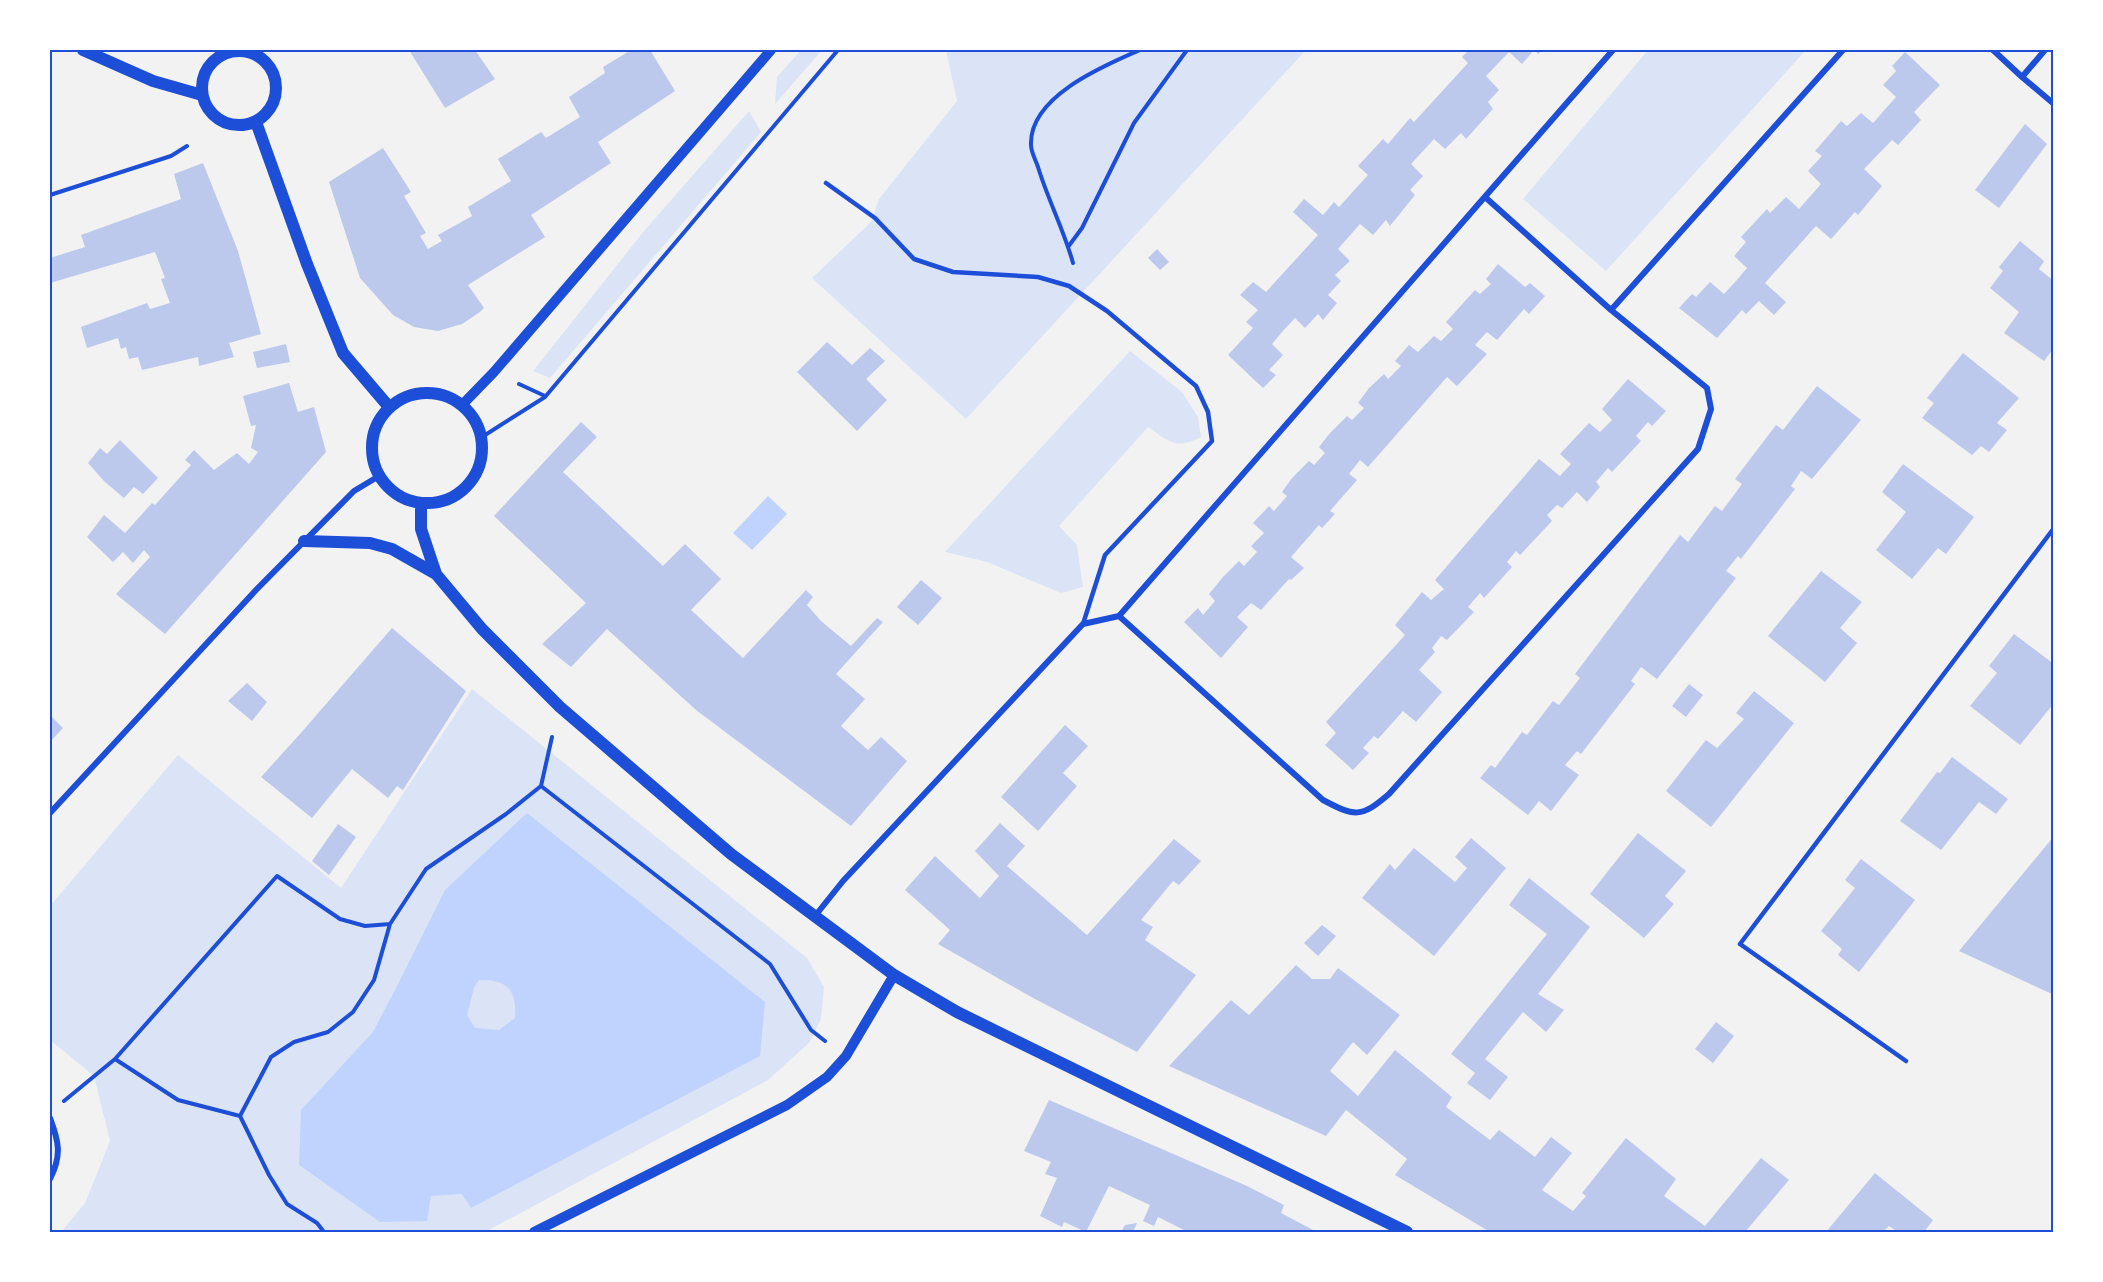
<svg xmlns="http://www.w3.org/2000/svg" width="2103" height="1282" font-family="'Titillium Web',sans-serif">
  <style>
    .green { fill: #dbe4f7 }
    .water { fill: #bfd3fe; fill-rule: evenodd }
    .building { fill: #bdc9ec }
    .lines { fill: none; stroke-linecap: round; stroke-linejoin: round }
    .path { stroke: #1d4ed8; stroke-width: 4 }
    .service { stroke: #1d4ed8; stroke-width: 4.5 }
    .minor { stroke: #1d4ed8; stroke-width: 6 }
    .tertiary { stroke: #1d4ed8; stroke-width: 10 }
    .secondary { stroke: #1d4ed8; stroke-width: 12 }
    .neatline { fill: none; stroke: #1d4ed8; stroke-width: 2 }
  </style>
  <rect width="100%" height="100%" fill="#f2f2f2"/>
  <path class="green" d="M801 50H822L775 104 777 77Z
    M946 50H1306L966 419 812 278 871 222 879 199 957 101Z
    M1648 50H1806L1606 271 1523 199Z
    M749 111 761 132 550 378 533 371 644 231Z
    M1130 351 1182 392 1198 417 1201 437C1175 450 1170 442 1148 427L1059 526 1077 545 1083 587 1061 593 987 562 945 552Z
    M472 689 807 958 824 987 821 1019 809 1043 768 1080 485 1232H61L85 1203 110 1141 94 1076 50 1040V906L178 755 341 888Z"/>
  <path class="water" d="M768 496 787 514 752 550 733 533Z
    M527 813 765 1002 760 1056 471 1208 462 1194 431 1196 427 1221 380 1222 299 1165 301 1110 373 1032 396 988 445 890ZM479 980C507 979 517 990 515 1018L499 1030 475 1028 467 1015 474 988Z"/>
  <path class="building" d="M409 50H475L495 79 445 108Z
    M631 50H650L675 91 598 142 611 163 531 215 545 237 468 285 484 308 480 312 462 324 438 331 414 327 393 315 360 278 329 182 383 148 411 192 404 196 426 233 420 236 428 249 442 241 438 235 472 216 468 207 511 181 498 159 541 132 546 138 580 117 569 97 605 73 603 67Z
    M1469 50H1543L1538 54 1534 50 1522 64 1509 52 1486 76 1499 90 1488 102 1493 109 1466 139 1461 133 1445 149 1434 139 1411 164 1423 176 1410 190 1415 195 1390 226 1386 220 1373 235 1360 224 1338 249 1350 261 1335 275 1341 281 1328 295 1337 303 1323 320 1318 314 1305 328 1295 318 1283 331 1272 344 1283 355 1269 370 1276 375 1263 388 1228 355 1253 328 1246 322 1258 310 1240 295 1253 282 1266 292 1318 235 1293 212 1304 199 1323 215 1334 202 1339 207 1368 175 1358 166 1383 139 1388 144 1410 118 1414 122 1468 63 1462 57Z
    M1905 52 1940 85 1914 112 1921 120 1898 145 1892 140 1864 169 1882 186 1858 215 1855 212 1831 239 1816 226 1765 283 1786 302 1774 315 1759 301 1746 314 1742 310 1717 338 1679 308 1692 294 1696 297 1710 282 1724 294 1736 281 1747 268 1734 256 1746 242 1741 237 1767 209 1770 213 1786 197 1799 209 1821 184 1808 171 1822 156 1815 151 1841 121 1847 126 1861 113 1873 123 1896 97 1883 85 1896 71 1892 66Z
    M2025 124 2047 144 1999 208 1975 190Z
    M203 163 238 251 261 334 229 343 234 357 199 366 198 357 142 370 138 357 129 359 126 347 121 349 118 338 87 348 81 327 147 303 150 309 170 303 161 279 165 278 155 252 50 283V258L85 247 81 235 181 199 174 174Z
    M2020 241 2044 261 2039 269 2054 281V348L2044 361 2004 333 2019 312 1990 288 2003 271 1999 267Z
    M1157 249 1169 262 1160 270 1148 258Z
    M1498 264 1525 287 1530 283 1545 296 1529 314 1524 309 1497 340 1487 332 1475 345 1487 354 1457 386 1447 377 1368 467 1360 460 1349 474 1357 480 1330 511 1335 514 1322 528 1319 525 1291 557 1304 568 1291 580 1289 579 1261 610 1251 603 1237 617 1248 627 1221 658 1184 622 1198 608 1203 615 1215 601 1209 594 1223 577 1239 561 1244 566 1257 552 1251 546 1264 533 1253 523 1269 506 1274 511 1287 496 1282 492 1292 478 1309 461 1314 465 1325 453 1319 447 1330 433 1347 416 1352 420 1364 408 1358 403 1369 388 1384 374 1388 379 1401 366 1395 361 1409 345 1418 352 1434 336 1441 341 1453 329 1446 322 1475 290 1480 294 1491 284 1486 279Z
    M827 342 852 365 870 348 885 361 866 379 887 400 857 431 797 372Z
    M286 344 290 362 257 368 253 352Z
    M1963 353 2019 398 1997 423 2007 430 1989 452 1981 446 1972 455 1922 418 1934 403 1927 398Z
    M1628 379 1666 411 1652 426 1648 422 1636 436 1641 441 1612 472 1608 468 1596 482 1600 487 1587 502 1577 492 1562 508 1557 505 1547 515 1552 521 1520 555 1516 551 1507 562 1512 567 1484 598 1480 593 1468 607 1474 612 1447 640 1441 636 1432 648 1435 652 1419 670 1442 692 1416 722 1403 711 1378 739 1374 736 1363 748 1369 753 1353 770 1325 745 1336 733 1326 722 1405 635 1395 625 1422 592 1431 600 1444 589 1435 580 1539 459 1560 476 1571 464 1560 454 1589 423 1600 432 1612 420 1602 409Z
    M289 383 298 412 314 407 326 452 165 634 116 594 150 557 144 550 133 563 123 552 113 562 87 537 104 515 125 533 152 503 155 505 191 465 185 460 194 450 214 470 237 453 249 464 258 452 251 448 256 425 251 426 243 396Z
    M1817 386 1861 420 1812 479 1801 471 1791 486 1795 489 1741 559 1738 556 1726 571 1736 578 1657 679 1641 667 1631 681 1635 684 1581 754 1577 751 1565 765 1579 775 1551 811 1539 801 1528 815 1480 778 1491 765 1495 768 1522 732 1527 735 1553 701 1559 705 1580 678 1575 674 1680 535 1688 542 1715 506 1722 511 1742 484 1735 479 1776 425 1783 430Z
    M581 422 597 437 563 472 663 566 685 544 721 579 691 610 743 658 806 590 813 597 807 605 821 621 851 646 877 618 883 622 836 674 865 699 841 726 868 750 881 737 907 761 851 826 696 710 607 629 571 667 542 644 586 603 494 516Z
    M120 440 158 478 143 494 134 487 124 498 104 481 88 463 100 448 107 454Z
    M1903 464 1974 517 1946 554 1938 548 1912 579 1876 550 1906 512 1882 492Z
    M1821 571 1862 602 1840 628 1857 643 1825 682 1768 636Z
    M921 580 942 598 918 625 897 607Z
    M392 628 466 691 403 790 397 786 388 798 352 769 312 818 261 777 300 734Z
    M2014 634 2054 664V703L2020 745 1970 706 1997 673 1989 666Z
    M247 683 267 702 252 721 228 701Z
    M1689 684 1703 695 1686 717 1672 706Z
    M1754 691 1794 723 1711 827 1666 791 1706 740 1717 748 1744 719 1736 713Z
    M50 715 63 728 50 742Z
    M1065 725 1088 746 1063 773 1077 786 1038 831 1001 797Z
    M1952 757 2008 799 1996 814 1979 802 1941 850 1900 821 1937 772 1940 773Z
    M1000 823 1025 846 1007 866 1087 935 1174 839 1201 861 1179 885 1173 881 1141 920 1153 927 1145 940 1196 975 1137 1052 1033 998 938 944 950 930 905 890 935 856 980 898 999 876 975 851Z
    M338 824 356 837 329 875 312 861Z
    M1638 833 1686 871 1665 896 1674 904 1644 938 1590 894Z
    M2054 836V995L1959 951Z
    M1471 838 1506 868 1434 956 1362 898 1390 864 1395 870 1414 848 1455 882 1467 868 1455 857Z
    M1861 859 1915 900 1859 972 1838 955 1842 949 1821 931 1855 888 1845 880Z
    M1529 878 1590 927 1538 994 1564 1010 1546 1032 1523 1012 1485 1059 1508 1077 1490 1100 1467 1083 1475 1073 1451 1054 1547 934 1509 905Z
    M1322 925 1336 936 1318 956 1304 943Z
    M1296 965 1312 979H1330L1338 968 1400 1015 1367 1055 1353 1042 1330 1071 1358 1096 1395 1050 1452 1097 1446 1107 1490 1140 1499 1130 1535 1157 1551 1137 1572 1153 1542 1190 1573 1211 1586 1196 1582 1193 1626 1138 1676 1179 1664 1196 1705 1226 1761 1158 1789 1180 1745 1232H1490L1395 1175 1407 1159 1346 1110 1326 1136 1169 1066 1231 1000 1249 1015Z
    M1716 1022 1734 1036 1713 1063 1695 1049Z
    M1049 1100 1247 1186 1284 1205 1281 1213 1317 1232H1188L1158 1217 1154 1226 1143 1221 1150 1205 1109 1186 1086 1232 1064 1222 1062 1227 1040 1216 1057 1178 1045 1174 1051 1162 1024 1151Z
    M1875 1173 1933 1220 1924 1232H1898L1889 1226 1883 1232H1826Z
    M1137 1223 1133 1232H1121L1125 1225Z"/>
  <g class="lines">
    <path class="path" d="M50 195 171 156 187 146
      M1068 247 1082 228 1134 123 1187 50
      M1073 263C1064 230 1048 200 1038 167 1036 161 1031 152 1031 145 1029 97 1103 66 1140 50
      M519 384 545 396
      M482 437 545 397 838 50
      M541 786 770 964 811 1030 825 1041
      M115 1059 277 876 340 919 365 926 390 924
      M64 1101 115 1059 178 1100 240 1116
      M324 1232 317 1223 287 1204 269 1175 240 1116 271 1057 294 1042 328 1032 353 1012 374 980 390 924 426 869 506 814 541 786 552 737"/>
    <path class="service" d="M826 183 875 218 914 259 953 272 1038 277 1069 286 1107 311 1196 386 1208 412 1212 441 1105 555 1083 624
      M1906 1061 1740 944 2054 528"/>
    <path class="minor" d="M1993 50 2022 77 2045 50
      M2022 77 2054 104
      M1485 197 1611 310
      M1119 616 1323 800C1355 817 1361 818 1389 794L1698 449 1711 409 1707 388 1611 310 1843 50
      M50 813 256 590 354 491 379 476
      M815 916 843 881 1083 624 1119 616 1613 50
      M50 1118C59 1142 62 1155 50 1179"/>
    <path class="tertiary" d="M251 53V50
      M462 405 494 372 771 50
      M534 1232 787 1105 827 1077 846 1056 894 975"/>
    <path class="secondary" d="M83 50 153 81 202 95
      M202 88a37 37 0 1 1 74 0a37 37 0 1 1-74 0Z
      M256 122 307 264 343 353 389 407
      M372 448a55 55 0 1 1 110 0a55 55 0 1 1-110 0Z
      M421 503V529L436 574 482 629 560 707 731 854 894 975 957 1012 1407 1232
      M304 541 370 543 392 549 436 574"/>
  </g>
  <rect width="2103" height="1282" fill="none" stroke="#ffffff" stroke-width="102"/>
  <rect x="51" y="51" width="2001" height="1180" class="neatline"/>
</svg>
